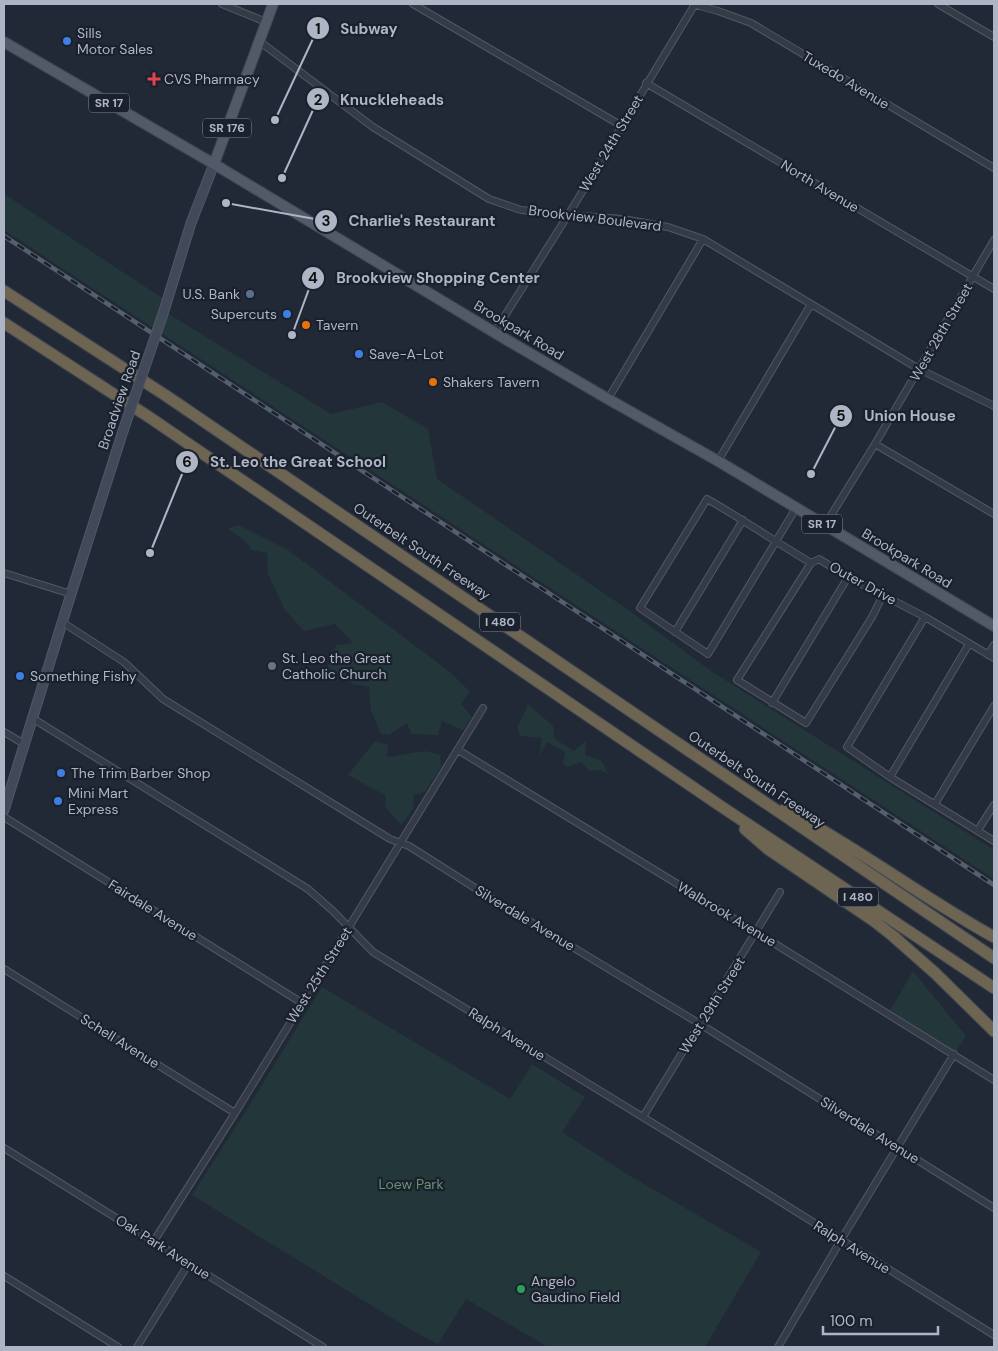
<svg xmlns="http://www.w3.org/2000/svg" width="998" height="1351" font-family="'DM Sans',sans-serif">
  <style>
    .green { fill: #233639 }
    .lines { fill: none; stroke-linecap: round; stroke-linejoin: round }
    .minor-casing { stroke: #515865; stroke-width: 8 }
    .secondary-casing { stroke: #515865; stroke-width: 11 }
    .primary-casing { stroke: #3d4451; stroke-width: 12 }
    .motorway-casing { stroke: #3e4552; stroke-width: 13 }
    .minor { stroke: #343b47; stroke-width: 6 }
    .secondary { stroke: #424a5a; stroke-width: 9 }
    .primary { stroke: #525a67; stroke-width: 10 }
    .motorway { stroke: #6d6451; stroke-width: 11 }
    .rail-casing { stroke: #565f6e; stroke-width: 4.5 }
    .rail { stroke: #1a202c; stroke-width: 2.5; stroke-dasharray: 8; stroke-linecap: butt }
    .secondary-bridge-casing { stroke: #515865; stroke-width: 11; stroke-linecap: butt }
    .secondary-bridge { stroke: #424a5a; stroke-width: 9 }
    .shop-dot { fill: #3f7fe0; stroke: #1a202c; stroke-width: 2 }
    .health-dot { fill: #e0444e; stroke: #1a202c; stroke-width: 2 }
    .service-dot { fill: #5c6f8a; stroke: #1a202c; stroke-width: 2 }
    .food-dot { fill: #e8710a; stroke: #1a202c; stroke-width: 2 }
    .worship-dot { fill: #6b7280; stroke: #1a202c; stroke-width: 2 }
    .leisure-dot { fill: #2e9e5b; stroke: #1a202c; stroke-width: 2 }
    .labels { text-anchor: middle; stroke-width: 4.5; stroke-linejoin: round; paint-order: stroke }
    .shield { fill: #1a202c; stroke: #828896; stroke-width: 1 }
    .shield-label { font-size: 12px; font-weight: bold; fill: #aeb5c4 }
    .poi-label { font-size: 14px; fill: #aeb5c4; stroke: #1a202c; text-anchor: start }
    .street-label { font-size: 14px; fill: #aeb5c4; stroke: #1a202c }
    .park-label { font-size: 14px; fill: #679473; stroke: #1a202c }
    .leader { fill: none; stroke: #aeb5c4; stroke-width: 2 }
    .callout-dot { fill: #aeb5c4; stroke: #1a202c; stroke-width: 2 }
    .mark-label { font-size: 15px; text-anchor: middle; font-weight: bold; fill: #111 }
    .callout-label { font-size: 15px; text-anchor: middle; font-weight: bold; fill: #aeb5c4; stroke: #1a202c; stroke-width: 4.5; stroke-linejoin: round; paint-order: stroke }
  </style>
  <rect width="100%" height="100%" fill="#212937"/>
  <path class="green" d="M4 194 167 301 164 311 331 414 382 402 428 429 437 479 627 609 714 673 994 850V879L4 230Z
    M238 525 288 550 450 672 470 692 461 704 472 717 463 730 442 721 438 735 411 734 407 723 389 735 381 734 371 711 369 687 352 684 340 672 331 678 326 671 336 645 353 643 335 624 304 631 285 610 268 574 267 553 252 550 246 542 228 529Z
    M528 704 553 726 555 739 574 751 586 741 585 755 602 761 608 774 601 770 589 771 581 762 568 767 563 764 565 752 547 742 539 756 542 738 520 736 517 727 523 716Z
    M375 741 388 745 387 757 425 751 440 755 441 767 425 792 414 795 413 809 401 825 385 807 386 796 348 775Z
    M913 971 966 1036 954 1054 888 1014Z
    M322 987 510 1099 532 1064 585 1097 562 1132 627 1174 761 1252 705 1347H548L466 1299 438 1344 413 1331 192 1195 249 1106Z"/>
  <g class="lines">
    <defs>
      <path id="minor" d="M222 4 266 22
        M413 4 622 126
        M693 4 718 11 751 23 994 168
        M938 4 994 37
        M259 41 373 127 489 199 521 210 568 215 623 219 668 227 703 239 919 369 994 406
        M646 83 994 289
        M494 333 573 207 695 4
        M608 399 703 239
        M875 444 994 514
        M718 461 811 304
        M796 508 708 654 640 608 707 499C742 519 776 542 811 563L819 559 848 577 925 617 994 658
        M825 525 875 444 994 240
        M811 563 737 680 806 723 872 617 883 595
        M4 573 71 594
        M925 617 847 747 890 777 994 841
        M62 622 124 662 163 699 390 839 409 846 483 893 700 1024 994 1208
        M675 632 743 520
        M988 655 994 645
        M772 703 848 577
        M32 718 308 889 333 911 373 952 744 1179 994 1335
        M4 732 24 744
        M458 750 756 932 994 1080
        M890 777 969 644
        M935 804 994 706
        M4 817 302 1003
        M978 830 994 805
        M4 969 235 1113
        M643 1117 780 892
        M4 1148 323 1347
        M154 1241 235 1113 483 708
        M4 1276 118 1347
        M137 1347 189 1263
        M778 1347 841 1240 954 1054"/>
      <path id="secondary" d="M164 311 191 223 214 164
        M4 810 71 594 123 431"/>
      <path id="primary" d="M4 42 214 164 507 340 608 399 718 461 825 525 994 626
        M214 164 273 4"/>
      <path id="motorway" d="M4 291 165 395 994 958
        M4 323 149 417 722 807 994 988
        M785 809C857 847 923 898 994 937
        M745 829 768 849 874 921 893 936 935 973 994 1031"/>
    </defs>
    <use href="#minor" class="minor-casing"/>
    <use href="#secondary" class="secondary-casing"/>
    <use href="#primary" class="primary-casing"/>
    <use href="#motorway" class="motorway-casing"/>
    <use href="#minor" class="minor"/>
    <use href="#secondary" class="secondary"/>
    <use href="#primary" class="primary"/>
    <use href="#motorway" class="motorway"/>
    <defs>
      <path id="rail" d="M4 236 994 885"/>
    </defs>
    <use href="#rail" class="rail-casing"/>
    <use href="#rail" class="rail"/>
    <defs>
      <path id="secondary-bridge" d="M123 431 164 311"/>
    </defs>
    <use href="#secondary-bridge" class="secondary-bridge-casing"/>
    <use href="#secondary-bridge" class="secondary-bridge"/>
  </g>
  <g class="shop-dot">
    <circle cx="67" cy="41" r="5"/>
    <circle cx="287" cy="314" r="5"/>
    <circle cx="359" cy="354" r="5"/>
    <circle cx="20" cy="676" r="5"/>
    <circle cx="61" cy="773" r="5"/>
    <circle cx="58" cy="801" r="5"/>
  </g>
  <path class="health-dot" d="M151.5 71.5h5v5h5v5h-5v5h-5v-5h-5v-5h5z"/>
  <circle class="service-dot" cx="250" cy="294" r="5"/>
  <g class="food-dot">
    <circle cx="306" cy="325" r="5"/>
    <circle cx="433" cy="382" r="5"/>
  </g>
  <circle class="worship-dot" cx="272" cy="666" r="5"/>
  <circle class="leisure-dot" cx="521" cy="1289" r="5"/>
  <g class="labels">
    <g class="shield">
      <rect x="89" y="93.5" width="40" height="19" rx="4"/>
      <rect x="203" y="118.5" width="48" height="19" rx="4"/>
      <rect x="802" y="514.5" width="40" height="19" rx="4"/>
      <rect x="480" y="612.5" width="40" height="19" rx="4"/>
      <rect x="838" y="887.5" width="40" height="19" rx="4"/>
    </g>
    <g class="shield-label">
      <text x="109" y="107">SR 17</text>
      <text x="227" y="132">SR 176</text>
      <text x="822" y="528">SR 17</text>
      <text x="500" y="626">I 480</text>
      <text x="858" y="901">I 480</text>
    </g>
    <g class="poi-label">
      <text x="77" y="38">Sills<tspan x="77" dy="16">Motor Sales</tspan></text>
      <text x="164" y="84">CVS Pharmacy</text>
      <text x="240" y="299" text-anchor="end">U.S. Bank</text>
      <text x="277" y="319" text-anchor="end">Supercuts</text>
      <text x="316" y="330">Tavern</text>
      <text x="369" y="359">Save-A-Lot</text>
      <text x="443" y="387">Shakers Tavern</text>
      <text x="282" y="663">St. Leo the Great<tspan x="282" dy="16">Catholic Church</tspan></text>
      <text x="30" y="681">Something Fishy</text>
      <text x="71" y="778">The Trim Barber Shop</text>
      <text x="68" y="798">Mini Mart<tspan x="68" dy="16">Express</tspan></text>
      <text x="531" y="1286">Angelo<tspan x="531" dy="16">Gaudino Field</tspan></text>
    </g>
    <g class="street-label">
      <text transform="translate(846 80) rotate(31)" y="5">Tuxedo Avenue</text>
      <text transform="translate(611 143) rotate(-59)" y="5">West 24th Street</text>
      <text transform="translate(820 186) rotate(31)" y="5">North Avenue</text>
      <text transform="translate(595 218) rotate(7)" y="5">Brookview Boulevard</text>
      <text transform="translate(519 330) rotate(31)" y="5">Brookpark Road</text>
      <text transform="translate(941 332) rotate(-60)" y="5">West 28th Street</text>
      <text transform="translate(119 400) rotate(-71)" y="5">Broadview Road</text>
      <text transform="translate(422 551) rotate(34)" y="5">Outerbelt South Freeway</text>
      <text transform="translate(907 558) rotate(31)" y="5">Brookpark Road</text>
      <text transform="translate(863 583) rotate(29)" y="5">Outer Drive</text>
      <text transform="translate(757 779) rotate(34)" y="5">Outerbelt South Freeway</text>
      <text transform="translate(153 910) rotate(32)" y="5">Fairdale Avenue</text>
      <text transform="translate(727 914) rotate(31)" y="5">Walbrook Avenue</text>
      <text transform="translate(525 918) rotate(31)" y="5">Silverdale Avenue</text>
      <text transform="translate(319 975) rotate(-58)" y="5">West 25th Street</text>
      <text transform="translate(712 1005) rotate(-58)" y="5">West 29th Street</text>
      <text transform="translate(507 1034) rotate(32)" y="5">Ralph Avenue</text>
      <text transform="translate(120 1041) rotate(32)" y="5">Schell Avenue</text>
      <text transform="translate(870 1130) rotate(32)" y="5">Silverdale Avenue</text>
      <text transform="translate(163 1247) rotate(32)" y="5">Oak Park Avenue</text>
      <text transform="translate(852 1247) rotate(32)" y="5">Ralph Avenue</text>
    </g>
    <g class="park-label">
      <text x="411" y="1189">Loew Park</text>
    </g>
  </g>
  <path class="leader" d="M275 120L318 28M282 178L318 99M226 203L326 221M292 335L313 278M811 474L841 416M150 553L187 462"/>
  <g class="callout-dot">
    <circle cx="275" cy="120" r="5"/>
    <circle cx="282" cy="178" r="5"/>
    <circle cx="226" cy="203" r="5"/>
    <circle cx="292" cy="335" r="5"/>
    <circle cx="811" cy="474" r="5"/>
    <circle cx="150" cy="553" r="5"/>
    <circle cx="318" cy="28" r="12"/>
    <circle cx="318" cy="99" r="12"/>
    <circle cx="326" cy="221" r="12"/>
    <circle cx="313" cy="278" r="12"/>
    <circle cx="841" cy="416" r="12"/>
    <circle cx="187" cy="462" r="12"/>
  </g>
  <g class="mark-label">
    <text x="318" y="34">1</text>
    <text x="318" y="105">2</text>
    <text x="326" y="226">3</text>
    <text x="313" y="283">4</text>
    <text x="841" y="421">5</text>
    <text x="187" y="467">6</text>
  </g>
  <g class="callout-label">
    <text x="369" y="34">Subway</text>
    <text x="392" y="105">Knuckleheads</text>
    <text x="422" y="226">Charlie's Restaurant</text>
    <text x="438" y="283">Brookview Shopping Center</text>
    <text x="910" y="421">Union House</text>
    <text x="298" y="467">St. Leo the Great School</text>
  </g>
  <rect width="998" height="1351" fill="none" stroke="#aeb5c4" stroke-width="10"/>
  <path d="M823 1326v8h115v-8" fill="none" stroke="#aeb5c4" stroke-width="2.5"/>
  <text x="830" y="1326" font-size="15" fill="#aeb5c4" stroke="#1a202c" stroke-width="4" paint-order="stroke">100 m</text>
</svg>
